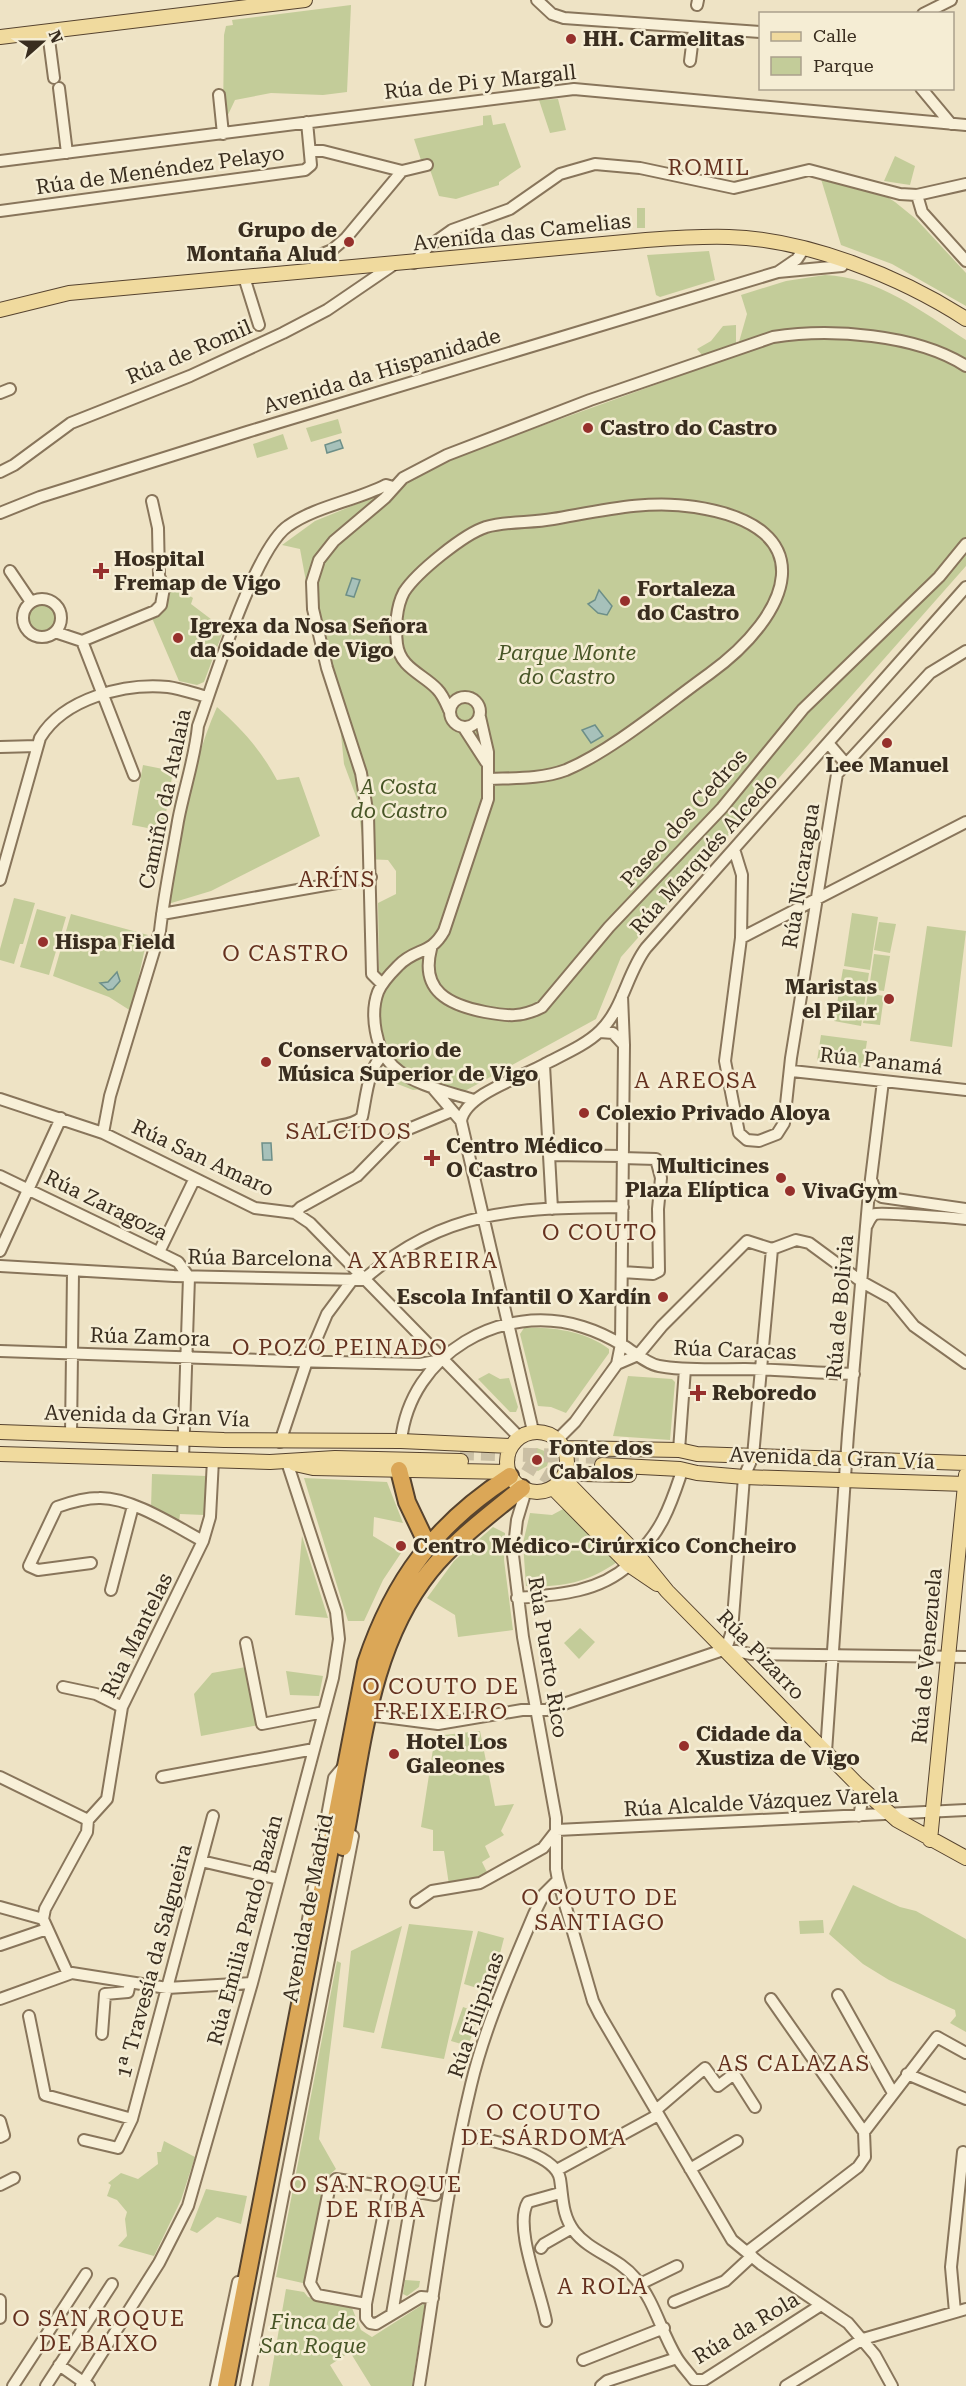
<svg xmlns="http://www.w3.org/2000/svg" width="966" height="2386" font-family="'Roboto Serif',serif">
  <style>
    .green { fill: #c3cc99 }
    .water { fill: #a7c1ba; stroke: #6d8f88; stroke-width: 1.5 }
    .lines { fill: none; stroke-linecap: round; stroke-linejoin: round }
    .major-tunnel { stroke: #cabfa4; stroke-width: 14; stroke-dasharray: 14 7; stroke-linecap: butt }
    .minor-casing { stroke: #88755b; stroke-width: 14 }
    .major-casing { stroke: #56432f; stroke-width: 16 }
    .highway-casing { stroke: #56432f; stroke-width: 20 }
    .minor { stroke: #f8f0d8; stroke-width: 10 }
    .major { stroke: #f0da9e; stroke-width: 14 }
    .highway { stroke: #dba757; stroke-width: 16 }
    .poi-dot { fill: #96302c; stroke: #f5edd4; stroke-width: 2 }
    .labels { text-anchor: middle; stroke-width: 5; stroke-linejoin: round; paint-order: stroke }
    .poi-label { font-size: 21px; font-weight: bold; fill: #392d1f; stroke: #f5edd4; text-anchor: start }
    .street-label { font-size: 21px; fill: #392d1f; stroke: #f5edd4 }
    .park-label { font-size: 21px; font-style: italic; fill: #475526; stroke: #f5edd4 }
    .neighbourhood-label { font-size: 22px; letter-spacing: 1.5px; fill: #65311f; stroke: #f5edd4 }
  </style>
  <rect width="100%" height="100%" fill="#eee3c5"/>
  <path class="green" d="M351 5 347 92 323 95 271 93 235 100 226 119 223 118 224 35 226 26 233 25 232 20Z
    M558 99 566 130 550 133 539 100Z
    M491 115 493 125 505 123 521 167 499 182V185L456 199 439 196 426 158 421 160 414 139 483 125V116Z
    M895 156 915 166 910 185 884 181Z
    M821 179 881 193 895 202 916 219 966 273V306L892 264 841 245Z
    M637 208H645V228H637Z
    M709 251 715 280 660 297 656 295 647 255Z
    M825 275C877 277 923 312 966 340V566L621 957 596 1019 463 1092 448 1086 413 1090 395 1083 394 1060C383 1050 382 1036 380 1022L378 903 396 894V871L388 860 365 859 357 799 344 764 340 725 324 679 300 549 282 545 315 521 369 499 461 455 735 356 747 314 741 295 786 281Z
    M736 325V343L702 355 697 349 711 341 723 326Z
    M338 419 342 433 311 442 306 428Z
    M283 434 288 449 257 458 253 444Z
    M169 582 193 598 191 604 224 629 204 682 197 685 179 681 152 618C166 613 173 597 169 582Z
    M26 618a16 16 0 1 1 32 0a16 16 0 1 1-32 0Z
    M217 707C242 729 261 750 277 780L299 777 320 836 211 891 168 904C179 842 191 764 217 707Z
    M143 765 173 771 163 831 132 825Z
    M14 898 35 903 23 944H20L14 964 0 960V949Z
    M37 909 66 917 49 975 20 967Z
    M852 913 878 917 870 970 844 966Z
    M71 914 148 935 131 1011 109 997 53 976Z
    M879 922 896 924 890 953 874 950Z
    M927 926 966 931 952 1047 910 1041Z
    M874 954 890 956 884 991 869 989Z
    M843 969 869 973 861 1026 834 1021Z
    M868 993 884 996 880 1025 863 1023Z
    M821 1035 867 1041 863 1068 817 1061Z
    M524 1328C553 1327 585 1331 609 1349V1353L566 1413 551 1407 538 1406 520 1334Z
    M489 1373 500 1379 509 1378 518 1407 516 1412H510L478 1379Z
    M628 1376 672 1379 675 1382 670 1440 613 1436Z
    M537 1448 547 1452 549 1459 547 1466 538 1471 528 1467 526 1460 528 1453Z
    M152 1474 206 1476 204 1515 180 1514 179 1522 151 1508Z
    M304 1478 387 1482 403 1523 374 1517 373 1536 401 1553 383 1580 364 1621H348Z
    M565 1508 617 1562C589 1582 561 1588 526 1586L523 1543 530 1513 552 1515Z
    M493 1527 505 1533 504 1560 513 1630 458 1637 455 1615 427 1598 454 1561Z
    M302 1536 328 1618 295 1615Z
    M580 1628 595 1642 579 1659 564 1643Z
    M246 1667 258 1725 201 1736 194 1694 212 1673Z
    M286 1671 323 1676 319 1696 290 1695Z
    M480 1731 495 1806 514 1804 501 1831 504 1835 485 1846 490 1857 482 1862 488 1874 479 1880 449 1885 444 1851H433V1830L421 1827 435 1736Z
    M853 1885 900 1907 916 1911 966 1939V2032L950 2023 956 2016 955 2010 889 1980 863 1964 829 1934Z
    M823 1920 824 1933 800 1934 799 1921Z
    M409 1924 473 1931 444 2059 381 2048Z
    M402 1926 374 2033 343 2027 351 1951Z
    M478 1931 504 1938 490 1992 464 1984Z
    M337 1961 341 1963 319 2139 336 2169 326 2178 307 2284 276 2277Z
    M463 2007 480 2013 468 2046 451 2041Z
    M164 2141 195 2157 181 2200 154 2256 118 2246 127 2236 125 2219 127 2212 117 2200 107 2196 111 2185 108 2183 121 2173 138 2179 158 2164 157 2152H161Z
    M206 2189 247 2196 241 2224 217 2217 197 2233 190 2230Z
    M405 2280 420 2281 419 2287 407 2296 403 2294Z
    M286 2289 304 2292 308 2297 352 2308 361 2330 372 2337 425 2303 412 2386H371L350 2352 330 2365 343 2386H269Z"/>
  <path class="water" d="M340 440 343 448 327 453 325 445Z
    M352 578 360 580 354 597 346 595Z
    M599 590 612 606 607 615 598 613 588 604 595 600Z
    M595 725 603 736 591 743 582 730Z
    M117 972 120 981 113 989 108 990 100 983 108 982Z
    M262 1143H271L272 1160H263Z"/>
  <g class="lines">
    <path class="major-tunnel" d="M460 1453 602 1457
      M525 1463 555 1481 569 1495"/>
    <defs>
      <path id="minor" d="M537 0 552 14 564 18 760 32
        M697 5 698 0
        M923 14 951 0
        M48 32 54 78
        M690 61 694 29
        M59 88 67 153
        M921 88 951 124
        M219 95 223 134
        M312 151H323L402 171 427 165
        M0 161 574 89 966 125
        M917 195 922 212 966 261
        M0 211 305 170 311 165 307 122
        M414 263 428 247 452 230 510 209 560 174 595 164 640 168 734 188 809 170 900 194 917 195 966 184
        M316 270 315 257 332 250 346 238 402 171
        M778 272 842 266
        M244 277 259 325
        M0 393 10 389
        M0 472 14 465 71 423 190 376 283 333 327 310 393 265
        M0 513 40 497 247 432 778 272 797 259 803 250
        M10 571 31 602
        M23 618a19 19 0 1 1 38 0a19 19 0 1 1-38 0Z
        M55 632 82 641 155 611 161 605 164 588 159 576 158 528 152 501
        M82 641 134 775
        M450 712a15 15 0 1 1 30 0a15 15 0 1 1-30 0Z
        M449 710C446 703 443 695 437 689 423 674 400 668 397 644 395 628 396 607 404 592 417 572 464 534 486 527 507 521 531 523 553 519 600 511 647 499 695 507 826 527 791 615 709 674 667 704 613 750 566 770 542 779 514 778 490 779
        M464 728 486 762
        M828 743 846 764
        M0 747 37 746
        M734 849 742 875 741 938 725 1061 739 1133 747 1140 759 1141 777 1134 784 1123 791 1058 837 774 930 673 966 651
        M0 880 40 738C64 698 125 683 168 687 182 689 195 694 208 697
        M162 914 371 877
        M741 938 966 822
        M431 949C420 991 449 1005 485 1012 507 1016 521 1018 542 1007L609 927 722 808 803 709 939 577 966 544
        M382 984 372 974 368 816 361 773 327 668 313 609 312 582 319 560 334 541 385 498 403 478 447 455 590 400 773 337C830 328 916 334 966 366
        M600 1032 613 1033 624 1045
        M544 1065 552 1209
        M792 1071 966 1090
        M431 1086 461 1121 533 1431
        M0 1099 103 1133 255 1208 295 1213 310 1223 519 1437
        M474 1100C448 1092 413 1085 393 1066 375 1050 370 1013 378 992 382 982 391 973 398 966 416 947 430 956 444 931L488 799V752L480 717
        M461 1121C465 1094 522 1077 545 1064 562 1055 586 1045 600 1031 623 1009 627 973 646 948L966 587
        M321 1132C334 1123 351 1128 362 1117 366 1099 368 1065 384 1055
        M103 1133 110 1096 160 931C164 894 172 857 178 821 184 789 195 758 198 726 213 684 255 548 288 526 316 506 355 501 386 485L393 487
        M549 1155 622 1156
        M0 1176 166 1256 178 1262 189 1277 183 1459
        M871 1179 876 1192 882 1197 966 1209
        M295 1213 301 1207 357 1176 399 1133 452 1111
        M867 1225C869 1221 871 1216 875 1214 880 1212 955 1218 966 1219
        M0 1251 61 1118
        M159 1252 194 1180
        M0 1266 174 1276 363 1280
        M622 1272 653 1274 659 1271 658 1209 661 1178 656 1159 622 1158
        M363 1280C445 1208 519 1208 623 1207
        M0 1351 290 1361 420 1364 441 1360
        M617 1364 621 1344 624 1045 622 996
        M71 1434 73 1272
        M558 1439 575 1422 617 1364 638 1355 662 1326 747 1241 772 1249 796 1240 809 1243 862 1282 891 1298 914 1326 966 1363
        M401 1441C410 1354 502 1301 583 1327 596 1331 611 1338 624 1346 634 1352 647 1364 659 1366 687 1371 717 1369 745 1369 782 1370 818 1373 854 1374
        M280 1442 307 1361 327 1314 353 1279
        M679 1450 685 1369
        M526 1490 517 1520 513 1555 523 1637 556 1818V1869L558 1880 593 2001 600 2015 732 2240 761 2264 848 2323 875 2355 892 2386
        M637 1554C660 1533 670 1507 680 1477
        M91 1563 38 1570 29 1566 57 1507C71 1502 84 1498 99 1498 131 1497 175 1526 203 1541
        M111 1590 133 1506
        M517 1598C556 1595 598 1593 629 1565
        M246 1643 262 1724 324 1712
        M726 1649 732 1631 744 1477 753 1456 772 1249
        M63 1687 96 1694 122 1707
        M369 1715 438 1724 522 1710H546L726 1649 751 1654 966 1657
        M826 1752 848 1434 868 1203 883 1081
        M0 1777 88 1820
        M162 1777 314 1749
        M858 1785 863 1797 859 1816
        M88 1820 107 1799 122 1707 203 1541 210 1517 213 1460
        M557 1830 966 1810
        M201 1861 279 1879
        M416 1902 432 1891 480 1883 543 1848 557 1830
        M0 1907 43 1919
        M43 1919 45 1909 87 1832 88 1820
        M43 1919 68 1974
        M0 1945 47 1929
        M300 1963 334 1778 344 1766
        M838 1995 893 2093
        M0 1999 72 1973 167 1988 252 1983
        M771 1999 864 2132
        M29 2016 45 2095 132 2119
        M102 2034 105 1994 128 1992 130 1983
        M907 2074 966 2099
        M656 2110 705 2068 718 2086 734 2074 755 2107
        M0 2121 4 2135 0 2137
        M461 2133C485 2140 555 2151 560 2179 563 2198 562 2215 574 2231 590 2252 618 2257 635 2278 655 2302 661 2332 677 2358 682 2366 689 2373 694 2380H704L821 2305
        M84 2140 118 2148 132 2119 213 1816
        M690 2169 737 2141
        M557 2170 658 2115
        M0 2185 14 2178
        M541 2248 544 2244 572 2228
        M747 2252 858 2167 865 2157 864 2132 937 2037 966 2053
        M640 2284 677 2266
        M0 2300V2318
        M674 2302 725 2281 752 2256
        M366 2304 317 2295 310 2283 330 2185 336 2179 389 2187 366 2304V2318L370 2323 376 2324 421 2297 433 2298
        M955 2312 951 2267 963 2152
        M392 2314 413 2191 435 2195
        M546 2321C541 2292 513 2226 528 2202L560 2193
        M583 2360 664 2328
        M59 2365 89 2386
        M13 2386 86 2274
        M46 2386 112 2284
        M81 2386 159 2263 188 2206 252 1983 333 1678 339 1639 336 1612 287 1462
        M216 2386 238 2282
        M246 2386 353 1836
        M419 2386C435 2286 447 2184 471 2085 485 2026 511 1969 534 1914L544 1894 558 1880
        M601 2386 607 2381 677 2358
        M786 2386 863 2339 966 2309"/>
      <path id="major" d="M0 37 305 0
        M0 310 69 293 646 240C674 238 702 236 729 237 807 239 901 277 966 319
        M507 1462a30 30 0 1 1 60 0a30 30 0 1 1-60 0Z
        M0 1432 224 1440 401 1441 511 1446
        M565 1448 679 1450 697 1454 966 1463
        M0 1454 270 1462 335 1458 461 1461
        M295 1464 313 1468 508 1472
        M602 1465 680 1469 697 1473 744 1477 966 1484
        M567 1471 583 1474 629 1475
        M563 1478 637 1554 667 1591 858 1785 897 1820 966 1858
        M553 1488 629 1565 657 1584
        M930 1840 966 1475"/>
      <path id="highway" d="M399 1470 407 1502 428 1546
        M343 1847C362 1753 368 1648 430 1571 456 1539 491 1514 522 1488
        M226 2386 366 1663C394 1579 436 1524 510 1476"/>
    </defs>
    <use href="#minor" class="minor-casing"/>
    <use href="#major" class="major-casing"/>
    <use href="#highway" class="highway-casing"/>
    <use href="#minor" class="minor"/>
    <use href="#major" class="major"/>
    <use href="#highway" class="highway"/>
  </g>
  <g class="poi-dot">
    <circle cx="571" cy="39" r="6"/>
    <circle cx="349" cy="242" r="6"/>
    <circle cx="588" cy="428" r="6"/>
    <path d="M98 562h6v6h6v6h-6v6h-6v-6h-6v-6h6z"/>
    <circle cx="625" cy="601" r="6"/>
    <circle cx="178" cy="638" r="6"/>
    <circle cx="887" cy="743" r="6"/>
    <circle cx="43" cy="942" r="6"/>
    <circle cx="889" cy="999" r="6"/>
    <circle cx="266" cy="1062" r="6"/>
    <circle cx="584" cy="1113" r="6"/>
    <path d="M429 1149h6v6h6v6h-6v6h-6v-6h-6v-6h6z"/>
    <circle cx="781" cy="1178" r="6"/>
    <circle cx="790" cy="1191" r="6"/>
    <circle cx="663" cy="1297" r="6"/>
    <path d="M695 1384h6v6h6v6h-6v6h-6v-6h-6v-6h6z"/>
    <circle cx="537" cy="1460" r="6"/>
    <circle cx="401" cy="1546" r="6"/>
    <circle cx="684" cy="1746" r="6"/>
    <circle cx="394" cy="1754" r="6"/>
  </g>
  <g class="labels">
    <g class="poi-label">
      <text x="583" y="46">HH. Carmelitas</text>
      <text x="337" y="237" text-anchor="end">Grupo de<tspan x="337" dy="24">Montaña Alud</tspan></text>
      <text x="600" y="435">Castro do Castro</text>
      <text x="114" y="566">Hospital<tspan x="114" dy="24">Fremap de Vigo</tspan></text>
      <text x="637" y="596">Fortaleza<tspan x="637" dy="24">do Castro</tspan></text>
      <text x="190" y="633">Igrexa da Nosa Señora<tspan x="190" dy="24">da Soidade de Vigo</tspan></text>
      <text x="887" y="772" text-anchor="middle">Lee Manuel</text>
      <text x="55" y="949">Hispa Field</text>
      <text x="877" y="994" text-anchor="end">Maristas<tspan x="877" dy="24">el Pilar</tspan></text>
      <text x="278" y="1057">Conservatorio de<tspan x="278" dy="24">Música Superior de Vigo</tspan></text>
      <text x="596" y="1120">Colexio Privado Aloya</text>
      <text x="446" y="1153">Centro Médico<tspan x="446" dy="24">O Castro</tspan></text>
      <text x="769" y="1173" text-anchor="end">Multicines<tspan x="769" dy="24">Plaza Elíptica</tspan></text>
      <text x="802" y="1198">VivaGym</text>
      <text x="651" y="1304" text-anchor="end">Escola Infantil O Xardín</text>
      <text x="712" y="1400">Reboredo</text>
      <text x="549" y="1455">Fonte dos<tspan x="549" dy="24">Cabalos</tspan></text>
      <text x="413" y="1553">Centro Médico-Cirúrxico Concheiro</text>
      <text x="696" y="1741">Cidade da<tspan x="696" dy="24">Xustiza de Vigo</tspan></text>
      <text x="406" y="1749">Hotel Los<tspan x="406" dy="24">Galeones</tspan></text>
    </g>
    <g class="street-label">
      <text transform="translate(480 82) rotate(-6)" y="7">Rúa de Pi y Margall</text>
      <text transform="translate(160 170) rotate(-8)" y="7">Rúa de Menéndez Pelayo</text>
      <text transform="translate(522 232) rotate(-6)" y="7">Avenida das Camelias</text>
      <text transform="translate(189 352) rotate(-23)" y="7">Rúa de Romil</text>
      <text transform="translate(382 371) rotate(-17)" y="7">Avenida da Hispanidade</text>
      <text transform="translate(165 799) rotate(-78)" y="7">Camiño da Atalaia</text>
      <text transform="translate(684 818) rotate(-48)" y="7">Paseo dos Cedros</text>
      <text transform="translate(704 854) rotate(-48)" y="7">Rúa Marqués Alcedo</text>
      <text transform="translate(801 876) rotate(-81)" y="7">Rúa Nicaragua</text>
      <text transform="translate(881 1061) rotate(6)" y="7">Rúa Panamá</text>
      <text transform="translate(203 1158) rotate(25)" y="7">Rúa San Amaro</text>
      <text transform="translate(106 1205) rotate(26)" y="7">Rúa Zaragoza</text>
      <text transform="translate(260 1258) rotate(1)" y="7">Rúa Barcelona</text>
      <text transform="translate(840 1307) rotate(-85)" y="7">Rúa de Bolivia</text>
      <text transform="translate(150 1337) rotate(2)" y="7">Rúa Zamora</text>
      <text transform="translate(735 1350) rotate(2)" y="7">Rúa Caracas</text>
      <text transform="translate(147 1416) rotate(2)" y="7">Avenida da Gran Vía</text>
      <text transform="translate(832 1458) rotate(2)" y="7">Avenida da Gran Vía</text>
      <text transform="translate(137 1635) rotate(-64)" y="7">Rúa Mantelas</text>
      <text transform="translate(761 1655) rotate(46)" y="7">Rúa Pizarro</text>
      <text transform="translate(927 1656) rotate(-85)" y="7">Rúa de Venezuela</text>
      <text transform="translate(548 1657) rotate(81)" y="7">Rúa Puerto Rico</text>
      <text transform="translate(761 1802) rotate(-3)" y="7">Rúa Alcalde Vázquez Varela</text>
      <text transform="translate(308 1908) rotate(-79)" y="7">Avenida de Madrid</text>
      <text transform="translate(245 1930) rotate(-75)" y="7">Rúa Emilia Pardo Bazán</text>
      <text transform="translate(154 1961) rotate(-75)" y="7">1ª Travesía da Salgueira</text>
      <text transform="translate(476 2015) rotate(-71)" y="7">Rúa Filipinas</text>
      <text transform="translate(746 2328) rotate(-31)" y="7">Rúa da Rola</text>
    </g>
    <g class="park-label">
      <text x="567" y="660">Parque Monte<tspan x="567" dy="24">do Castro</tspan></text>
      <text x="399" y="794">A Costa<tspan x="399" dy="24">do Castro</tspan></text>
      <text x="313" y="2329">Finca de<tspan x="313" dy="24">San Roque</tspan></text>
    </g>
    <g class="neighbourhood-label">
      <text x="709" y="175">ROMIL</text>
      <text x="337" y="887">ARÍNS</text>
      <text x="286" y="961">O CASTRO</text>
      <text x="696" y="1088">A AREOSA</text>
      <text x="349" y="1139">SALCIDOS</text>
      <text x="600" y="1240">O COUTO</text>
      <text x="423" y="1268">A XABREIRA</text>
      <text x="340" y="1355">O POZO PEINADO</text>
      <text x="441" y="1694">O COUTO DE<tspan x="441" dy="25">FREIXEIRO</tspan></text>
      <text x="600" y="1905">O COUTO DE<tspan x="600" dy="25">SANTIAGO</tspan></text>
      <text x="794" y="2071">AS CALAZAS</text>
      <text x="544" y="2120">O COUTO<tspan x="544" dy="25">DE SÁRDOMA</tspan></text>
      <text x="376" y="2192">O SAN ROQUE<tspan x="376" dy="25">DE RIBA</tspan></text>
      <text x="603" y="2294">A ROLA</text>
      <text x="99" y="2326">O SAN ROQUE<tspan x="99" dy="25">DE BAIXO</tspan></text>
    </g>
  </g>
  <rect x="759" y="12" width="195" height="78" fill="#f5edd4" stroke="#aaa08c" stroke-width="1.5"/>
  <rect x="771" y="32" width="30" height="9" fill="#f0da9e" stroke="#aaa08c" stroke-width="1.5"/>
  <text x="813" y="42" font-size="18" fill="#392d1f">Calle</text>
  <rect x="771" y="57" width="30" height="18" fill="#c3cc99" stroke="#aaa08c" stroke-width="1.5"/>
  <text x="813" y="72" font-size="18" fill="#392d1f">Parque</text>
  <g transform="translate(42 42) rotate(69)" stroke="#f5edd4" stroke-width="4.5" paint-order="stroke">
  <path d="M0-4.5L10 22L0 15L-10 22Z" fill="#392d1f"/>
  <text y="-9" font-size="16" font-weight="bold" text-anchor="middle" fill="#392d1f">N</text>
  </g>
</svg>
